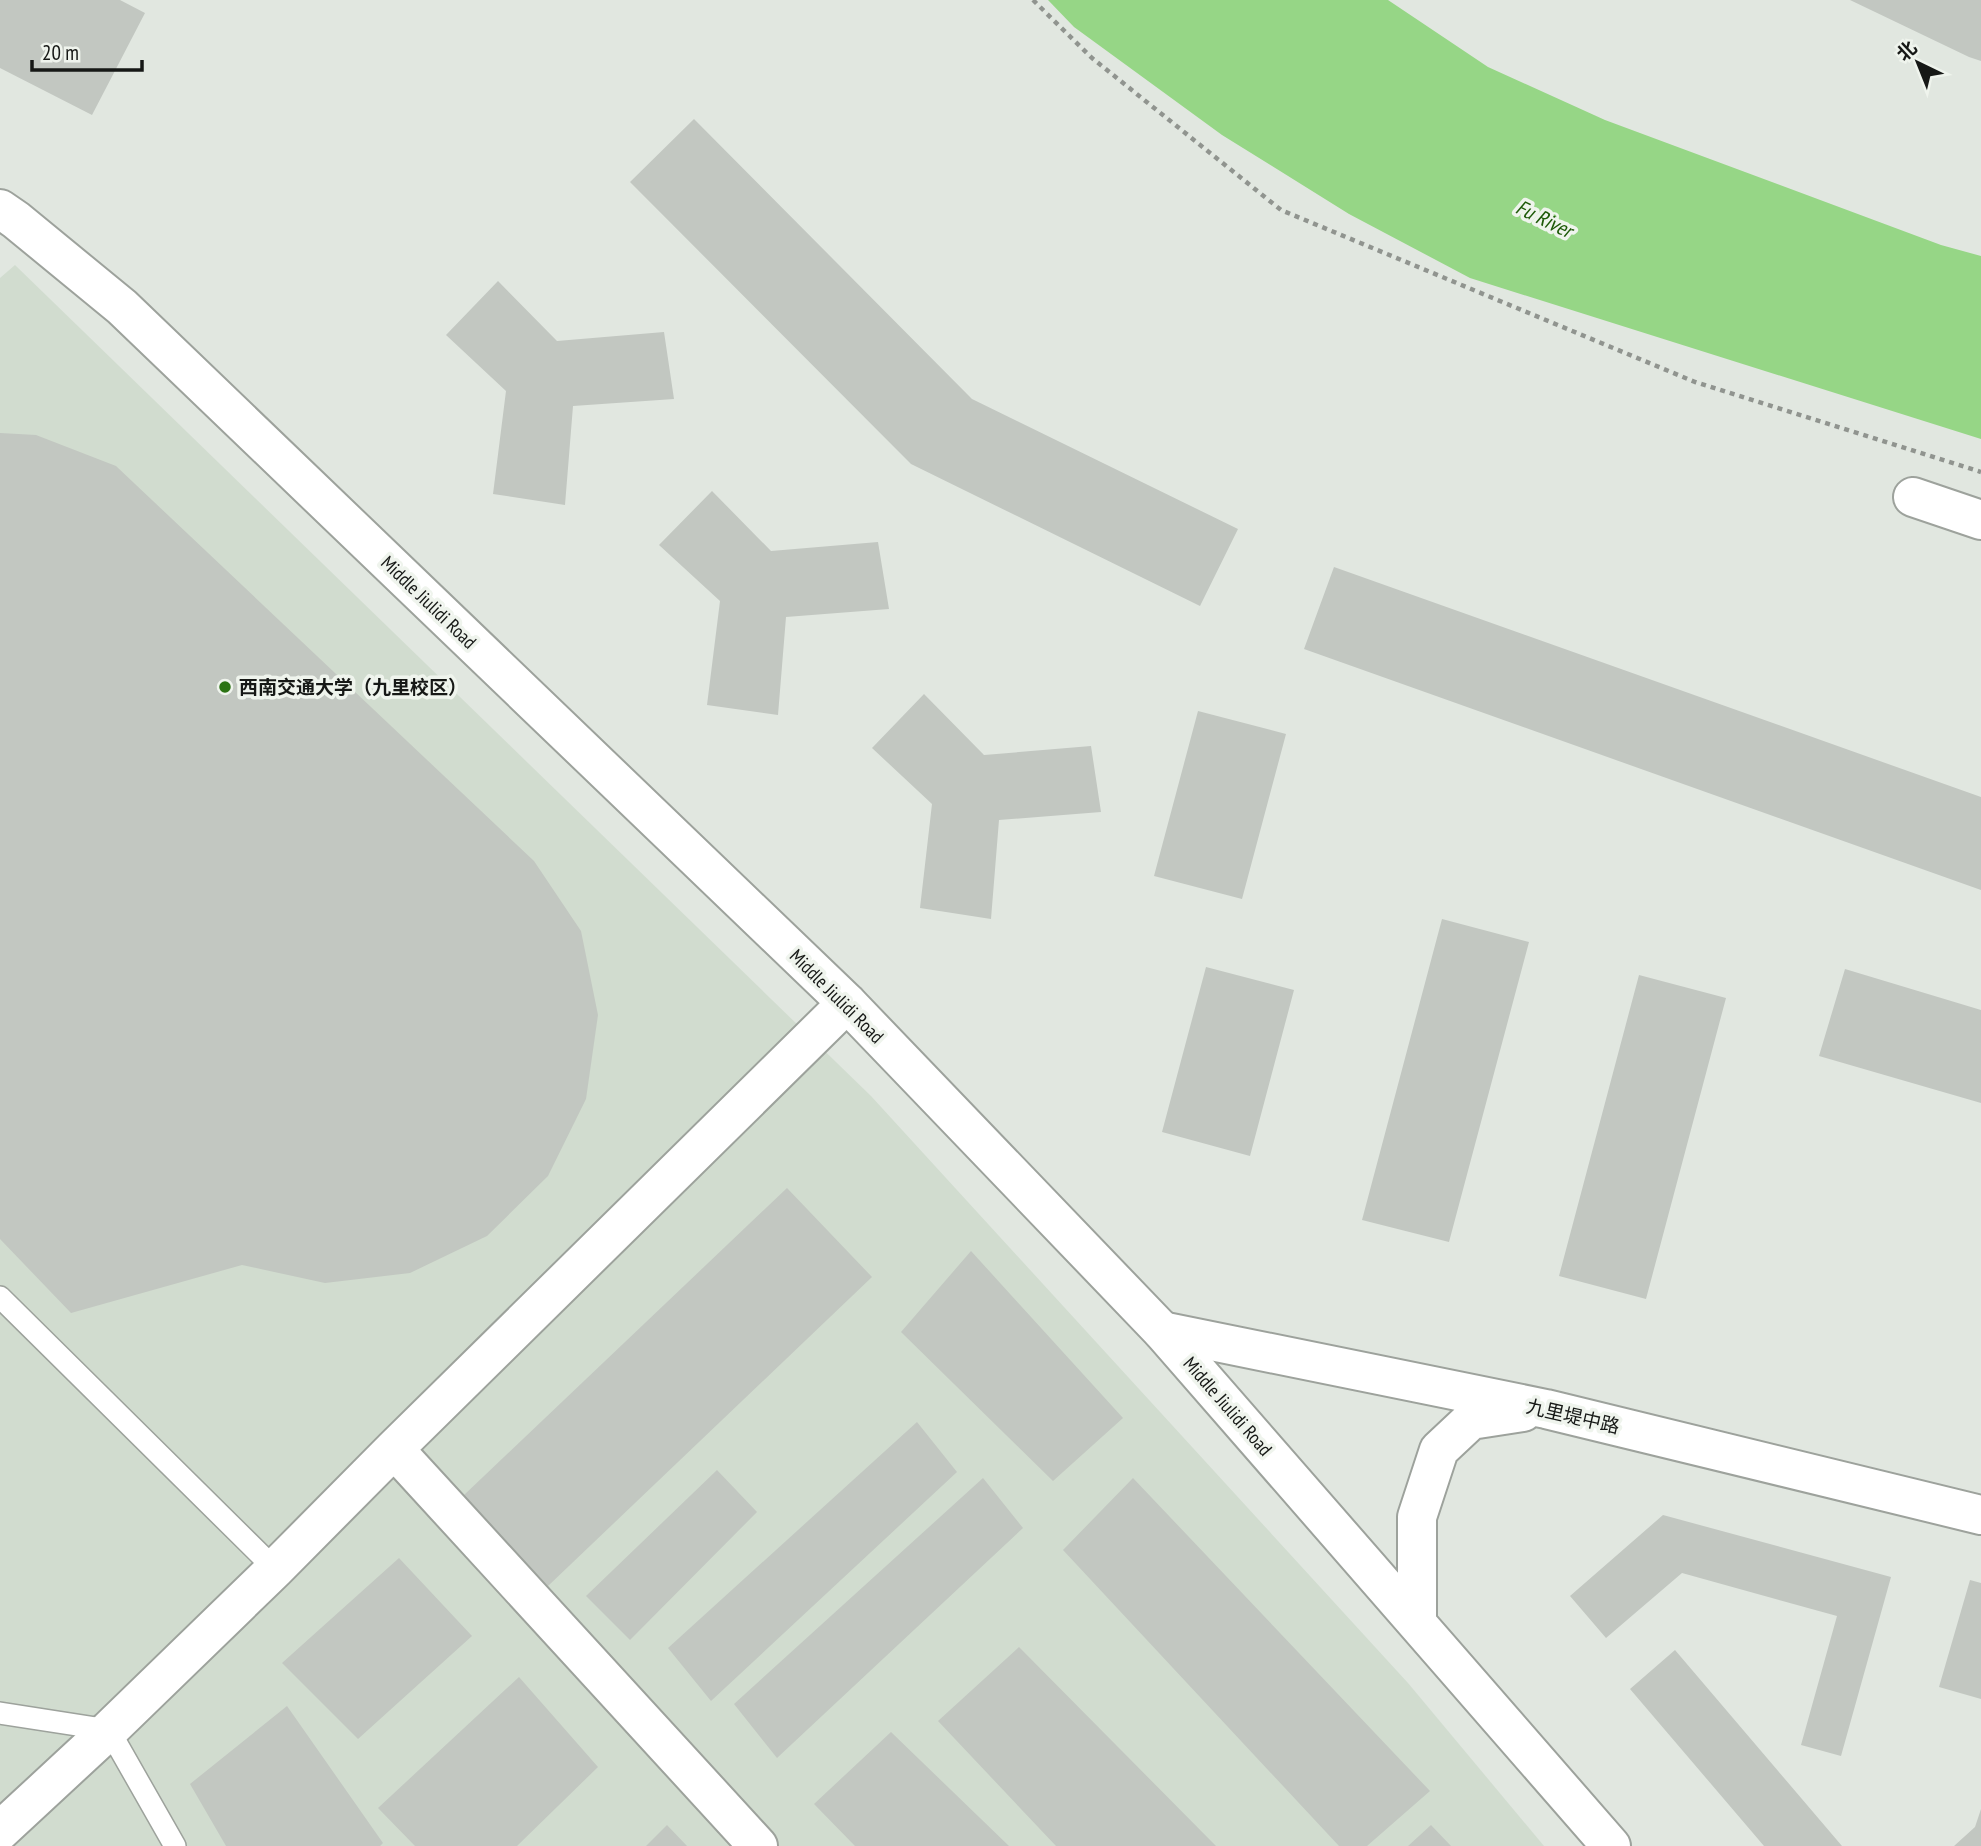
<svg xmlns="http://www.w3.org/2000/svg" width="1981" height="1846" font-family="'PT Sans Narrow','Noto Sans SC',sans-serif">
  <style>
    .built { fill: #d1dccf }
    .water { fill: #96d686 }
    .building { fill: #c2c7c1 }
    .lines { fill: none; stroke-linecap: round; stroke-linejoin: round }
    .service-casing { stroke: #9da29c; stroke-width: 24 }
    .minor-casing { stroke: #9da29c; stroke-width: 42 }
    .tertiary-casing { stroke: #9da29c; stroke-width: 42 }
    .path { stroke: #90948f; stroke-width: 4.5; stroke-dasharray: 5 5; stroke-linecap: butt }
    .service { stroke: #fff; stroke-width: 21 }
    .minor { stroke: #fff; stroke-width: 38 }
    .tertiary { stroke: #fff; stroke-width: 38 }
    .poi-dot { fill: #2b7314; stroke: #eff4ed; stroke-width: 2.5 }
    .labels { text-anchor: middle; stroke-width: 7; stroke-linejoin: round; paint-order: stroke }
    .street-label { font-size: 19px; fill: #161816; stroke: #eff4ed }
    .poi-label { font-size: 19px; font-weight: bold; fill: #161816; stroke: #eff4ed; text-anchor: start }
    .water-label { font-size: 21px; font-style: italic; fill: #1e5a09; stroke: #eff4ed }
  </style>
  <rect width="100%" height="100%" fill="#e1e7e0"/>
  <path class="built" d="M15 265 871 1096 1408 1683 1544 1846H0V278Z"/>
  <path class="water" d="M1048 0H1388L1488 67 1605 120 1941 245 1981 256V439L1470 278 1349 214 1222 135 1074 27Z"/>
  <path class="building" d="M0 0H120L145 13 92 115 0 68Z
    M1850 0H1981V61L1969 57Z
    M694 119 972 399 1238 529 1200 606 911 464 630 182Z
    M498 281 557 341 664 332 674 399 573 406 565 505 493 494 506 391 446 335Z
    M0 433 36 435 116 466 534 861 581 931 598 1015 586 1099 548 1176 487 1236 410 1273 325 1283 242 1265 71 1313 0 1239Z
    M712 491 771 551 878 542 889 609 786 617 778 715 707 705 720 601 659 545Z
    M1334 567 1981 797V890L1304 649Z
    M924 694 984 755 1091 746 1101 812 999 820 991 919 920 908 932 804 872 748Z
    M1198 711 1286 734 1242 899 1154 876Z
    M1442 919 1529 942 1449 1242 1362 1220Z
    M1206 967 1294 990 1250 1156 1162 1132Z
    M1845 969 1981 1010V1103L1819 1056Z
    M1639 975 1726 998 1646 1299 1559 1276Z
    M787 1188 872 1277 548 1586 463 1496Z
    M971 1251 1123 1418 1053 1481 901 1332Z
    M917 1422 957 1472 711 1701 668 1648Z
    M717 1470 757 1512 630 1640 586 1596Z
    M983 1478 1023 1528 777 1758 734 1704Z
    M1133 1478 1430 1791 1367 1846H1339L1063 1550Z
    M1663 1515 1891 1577 1841 1756 1801 1745 1837 1616 1682 1573 1606 1638 1570 1596Z
    M399 1558 472 1636 358 1739 282 1663Z
    M1970 1580 1981 1583V1699L1939 1687Z
    M1019 1647 1216 1846H1056L938 1721Z
    M1675 1650 1842 1846H1764L1630 1689Z
    M519 1677 598 1767 517 1846H415L378 1808Z
    M287 1706 383 1843 380 1846H226L190 1784Z
    M891 1732 1009 1846H855L814 1804Z
    M1981 1809V1846H1954L1975 1827Z
    M667 1825 687 1846H646Z
    M1431 1825 1451 1846H1408Z"/>
  <g class="lines">
    <defs>
      <path id="service" d="M0 1297 275 1569
        M0 1713 109 1730 175 1846"/>
      <path id="minor" d="M1913 497 1981 520
        M1162 1331 1546 1409 1981 1515
        M394 1449 758 1846
        M1417 1621V1517L1439 1450 1471 1420 1523 1412
        M0 1831 109 1730 275 1569 394 1449 847 1003"/>
      <path id="tertiary" d="M0 209 16 220 122 307 847 1003 1162 1331 1611 1846"/>
    </defs>
    <use href="#service" class="service-casing"/>
    <use href="#minor" class="minor-casing"/>
    <use href="#tertiary" class="tertiary-casing"/>
    <path class="path" d="M1033 0 1092 58 1281 210 1695 382 1981 472"/>
    <use href="#service" class="service"/>
    <use href="#minor" class="minor"/>
    <use href="#tertiary" class="tertiary"/>
  </g>
  <circle class="poi-dot" cx="225" cy="687" r="7"/>
  <g class="labels">
    <g class="street-label">
      <text transform="translate(429 602) rotate(44)" y="7">Middle Jiulidi Road</text>
      <text transform="translate(837 996) rotate(45)" y="7">Middle Jiulidi Road</text>
      <text transform="translate(1228 1406) rotate(49)" y="7">Middle Jiulidi Road</text>
      <text transform="translate(1573 1416) rotate(13)" y="7">九里堤中路</text>
    </g>
    <g class="poi-label">
      <text x="239" y="694">西南交通大学（九里校区）</text>
    </g>
    <g class="water-label">
      <text transform="translate(1544 219) rotate(26)" y="7">Fu River</text>
    </g>
  </g>
  <g transform="translate(1918 63) rotate(317)" stroke="#eff4ed" stroke-width="5" paint-order="stroke">
  <path d="M0-5L12 26L0 18L-12 26Z" fill="#161816"/>
  <text y="-10" font-size="19" font-weight="bold" text-anchor="middle" fill="#161816">北</text>
  </g>
  <path d="M32 60v10h110v-10" fill="none" stroke="#161816" stroke-width="3.5"/>
  <text x="42" y="60" font-size="21" fill="#161816" stroke="#eff4ed" stroke-width="5" paint-order="stroke">20 m</text>
</svg>
